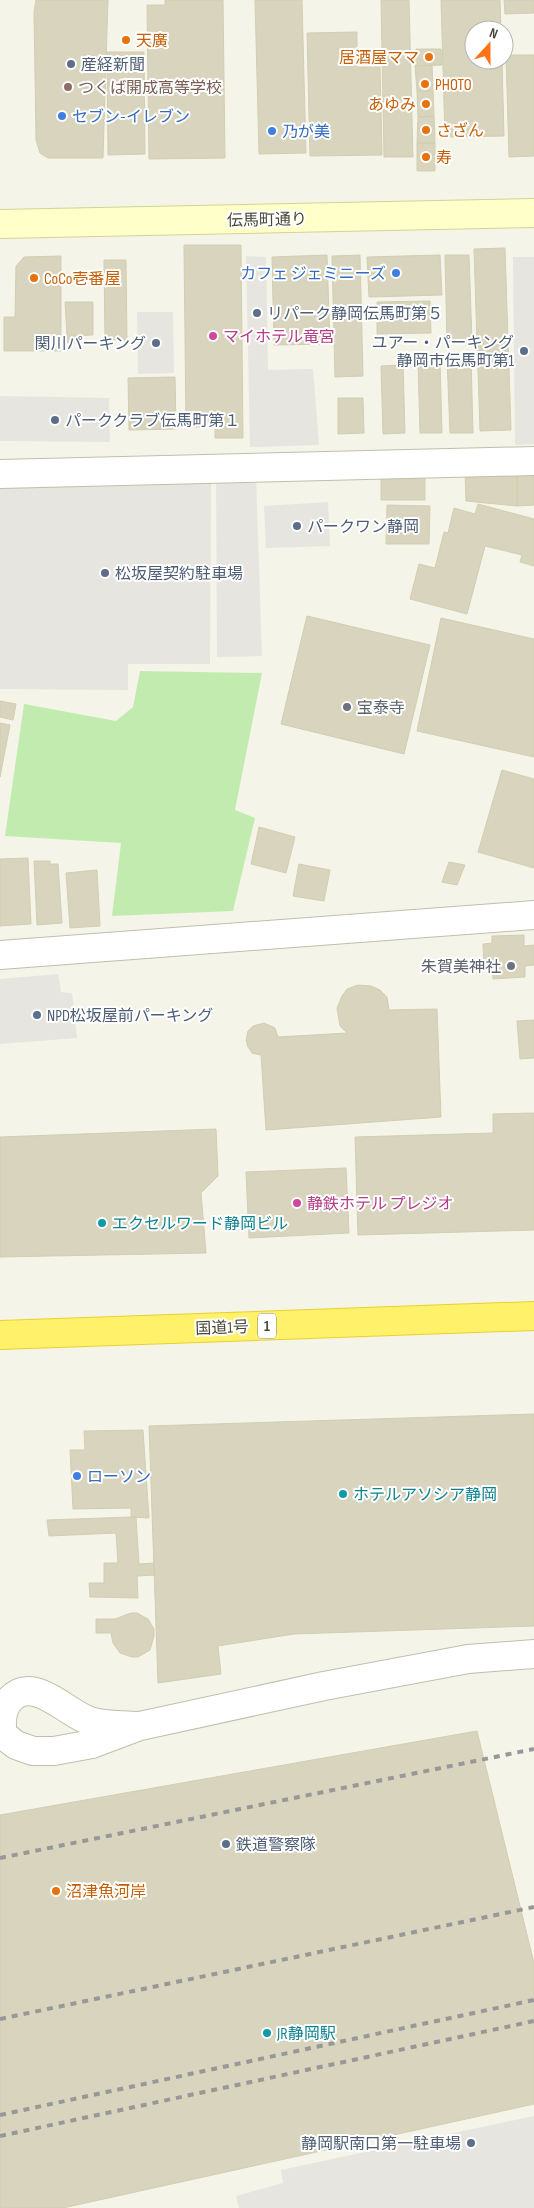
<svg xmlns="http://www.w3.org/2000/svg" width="534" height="2208" font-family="'Sofia Sans Condensed','Noto Sans JP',sans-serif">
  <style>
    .green { fill: #c2ecaf }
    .parking { fill: #e6e5e0 }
    .building { fill: #d8d4bd; stroke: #d3ceb0 }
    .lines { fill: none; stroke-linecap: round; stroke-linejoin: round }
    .street-casing { stroke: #c1bfaa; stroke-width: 30 }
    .secondary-casing { stroke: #d4d394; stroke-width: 30 }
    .highway-casing { stroke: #e7d031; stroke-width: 30 }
    .street { stroke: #fff; stroke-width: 28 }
    .secondary { stroke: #ffffc9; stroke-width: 28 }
    .highway { stroke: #fff26a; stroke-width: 28 }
    .rail { stroke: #989898; stroke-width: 4; stroke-dasharray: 6 6; stroke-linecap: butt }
    .food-dot { fill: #e8710a; stroke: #fff; stroke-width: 2 }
    .service-dot { fill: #5c6f8a; stroke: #fff; stroke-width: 2 }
    .education-dot { fill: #8d6e63; stroke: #fff; stroke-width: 2 }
    .shop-dot { fill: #3f7fe0; stroke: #fff; stroke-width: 2 }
    .hotel-dot { fill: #d1479c; stroke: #fff; stroke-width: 2 }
    .worship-dot { fill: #6b7280; stroke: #fff; stroke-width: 2 }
    .culture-dot { fill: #0f9aa8; stroke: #fff; stroke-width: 2 }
    .labels { text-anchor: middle; stroke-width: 4; stroke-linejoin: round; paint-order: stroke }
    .shield { fill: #fff; stroke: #807e72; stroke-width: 1 }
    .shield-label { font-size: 15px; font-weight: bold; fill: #494736 }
    .food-label { font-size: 16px; fill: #c56008; stroke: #fff; text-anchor: start }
    .service-label { font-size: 16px; fill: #4e5e75; stroke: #fff; text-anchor: start }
    .education-label { font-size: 16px; fill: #785e54; stroke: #fff; text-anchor: start }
    .shop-label { font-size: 16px; fill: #366cbe; stroke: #fff; text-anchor: start }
    .street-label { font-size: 16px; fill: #494736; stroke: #fff }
    .hotel-label { font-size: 16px; fill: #b23c85; stroke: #fff; text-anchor: start }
    .worship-label { font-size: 16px; fill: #5b616d; stroke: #fff; text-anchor: start }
    .culture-label { font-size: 16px; fill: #0d838f; stroke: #fff; text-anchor: start }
  </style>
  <rect width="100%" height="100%" fill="#f5f4e9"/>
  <path class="green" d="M140 671 262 673 235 810 255 818 233 911 112 916 121 843 5 836 24 704 116 721 133 707Z"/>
  <path class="parking" d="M246 256 266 257 268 370 313 369 319 445 250 447Z
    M513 257H534V444L515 445Z
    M137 312H173L174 373 138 374Z
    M0 396 109 398 110 442 0 441Z
    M256 475 262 656 217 657 216 477Z
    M0 481 211 482 210 664H128V690L0 689Z
    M328 502 330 546 266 548 264 506Z
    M58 974 61 992 72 993 77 1038 0 1044V979Z
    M534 2116V2208H239L236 2196 283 2183 281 2170Z"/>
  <path class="building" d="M36 0H108L103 158H48L40 153 36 140 34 12Z
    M165 0H223L225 158 149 159 147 5H165Z
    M255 0H302L306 153 259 154Z
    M381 0H409L413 157H384Z
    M441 0H500L501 30H474V60H502L504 136 445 137Z
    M504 0H534V13L505 14Z
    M357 32V67H380L382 155 310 156 307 33Z
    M416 49H441L442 65 415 66Z
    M107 52H144L145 154 108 155Z
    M506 55H534V156L509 157Z
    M432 65 433 91H417L415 66Z
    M417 91H433L434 116 418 117Z
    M434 116 435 143H417L418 117Z
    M417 143H435V171H417Z
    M184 245H241L243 438H215V427H186Z
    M505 248 511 430 480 431 474 249Z
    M327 255 330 344 274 345 272 257Z
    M360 255 363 376 335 377 332 256Z
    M440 255 442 295 369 297 367 257Z
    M445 255H469L472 342 447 343Z
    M61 256V351H4V317H15L16 266 24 257Z
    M104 260H126L127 340H105Z
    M430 301 431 333 377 334V302Z
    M65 302H93V335L67 336Z
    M67 336H77V342L67 343Z
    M447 357H471L473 433H450Z
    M440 361 442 433H420L418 362Z
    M403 365 405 433 383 434 381 366Z
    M175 377 176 429 129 430 128 378Z
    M338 398H363L364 433 338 434Z
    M465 471H517V506L466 501Z
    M517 471H534V505L517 506Z
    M381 473H425V500H381Z
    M478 504 534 519V566L520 562 522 555 485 546 467 614 410 599 419 564 435 568 444 532 448 533 454 508 475 514Z
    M387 505 430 506 429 544H386Z
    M307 616 430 645 404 754 281 724Z
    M441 618 534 639V757L417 731Z
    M0 701 16 704 13 720 0 717Z
    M0 723 10 725 0 777Z
    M502 770 534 779V868L478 852Z
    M259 827 295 837 286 873 251 864Z
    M28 858 31 924 0 926V859Z
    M34 861H50V864H58L62 923 37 925Z
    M449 862 465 865 457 885 442 882Z
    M299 864 330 870 324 901 293 896Z
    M97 870 100 926 70 928 66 873Z
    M524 935V946L534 945V965L525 966V977L493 979 492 964 484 965 483 944 492 943V936Z
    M358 985 371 986 380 990 387 997 389 1010 437 1009 441 1117 266 1130 261 1055 252 1053 248 1047 246 1040 248 1031 253 1026 264 1023 275 1028 278 1037 347 1033 340 1026 337 1008 342 996 347 989Z
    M534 1020V1058L520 1059 517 1021Z
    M534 1113V1230L358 1235 355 1137 493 1133V1114Z
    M216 1129 218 1176 201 1193 206 1253 0 1257V1137Z
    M346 1168 349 1233 249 1238 246 1172Z
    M534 1414V1626L294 1634 218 1646 221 1674 158 1683 149 1426Z
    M143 1430 149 1518 131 1517V1508L73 1509 70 1450H85L84 1431Z
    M131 1517H136L139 1564 154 1563 155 1575 137 1576 138 1598 90 1597 89 1583H104V1563H118L116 1533 49 1536 47 1520Z
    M131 1613H137L148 1619 154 1629V1636L150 1650 138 1657H132L120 1653 113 1643 111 1633H96V1619H115Z
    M477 1731 534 1963V2104L63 2208H0V1815Z"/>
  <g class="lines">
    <defs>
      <path id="street" d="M0 474 534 461
        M0 955 534 915
        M140 1726C124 1725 106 1726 90 1721 65 1713 32 1672 8 1702 1 1712 1 1724 3 1735L16 1745 33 1751H54L92 1744 140 1726 324 1686 468 1659 534 1654"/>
      <path id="secondary" d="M0 224 534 213"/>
      <path id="highway" d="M0 1335 534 1316"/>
    </defs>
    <use href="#street" class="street-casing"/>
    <use href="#secondary" class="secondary-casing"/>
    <use href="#highway" class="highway-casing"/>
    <use href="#street" class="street"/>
    <use href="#secondary" class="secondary"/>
    <use href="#highway" class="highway"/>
    <path class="rail" d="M0 1858 534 1749
      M0 2019 534 1907
      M0 2115 534 2000
      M0 2136 534 2021"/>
  </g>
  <g class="food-dot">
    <circle cx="126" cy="40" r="5"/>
    <circle cx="429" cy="57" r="5"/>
    <circle cx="425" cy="84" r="5"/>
    <circle cx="426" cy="104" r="5"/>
    <circle cx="426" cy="130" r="5"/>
    <circle cx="426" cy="157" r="5"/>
    <circle cx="34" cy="278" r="5"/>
    <circle cx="56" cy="1891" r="5"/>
  </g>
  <g class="service-dot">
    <circle cx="71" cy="64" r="5"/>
    <circle cx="257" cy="313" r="5"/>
    <circle cx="156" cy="343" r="5"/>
    <circle cx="524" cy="351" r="5"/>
    <circle cx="55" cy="420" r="5"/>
    <circle cx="297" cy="526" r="5"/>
    <circle cx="105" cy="573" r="5"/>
    <circle cx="37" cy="1015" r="5"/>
    <circle cx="226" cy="1844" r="5"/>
    <circle cx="471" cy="2143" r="5"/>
  </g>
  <circle class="education-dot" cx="68" cy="87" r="5"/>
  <g class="shop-dot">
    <circle cx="62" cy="116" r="5"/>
    <circle cx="272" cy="131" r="5"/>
    <circle cx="396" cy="273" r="5"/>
    <circle cx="77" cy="1476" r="5"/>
  </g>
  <g class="hotel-dot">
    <circle cx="213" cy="336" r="5"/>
    <circle cx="297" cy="1203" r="5"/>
  </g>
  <g class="worship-dot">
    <circle cx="347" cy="707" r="5"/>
    <circle cx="511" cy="966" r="5"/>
  </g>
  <g class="culture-dot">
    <circle cx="102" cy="1223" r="5"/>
    <circle cx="343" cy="1494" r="5"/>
    <circle cx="267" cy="2033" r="5"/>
  </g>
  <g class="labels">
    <rect class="shield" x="258" y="1313.5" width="18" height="25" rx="4"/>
    <g class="shield-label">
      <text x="267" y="1331">1</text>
    </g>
    <g class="food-label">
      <text x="136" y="46">天廣</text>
      <text x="419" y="63" text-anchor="end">居酒屋ママ</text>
      <text x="435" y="90">PHOTO</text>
      <text x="416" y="110" text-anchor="end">あゆみ</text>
      <text x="436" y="136">さざん</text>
      <text x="436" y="163">寿</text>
      <text x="44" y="284">CoCo壱番屋</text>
      <text x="66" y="1897">沼津魚河岸</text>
    </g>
    <g class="service-label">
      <text x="81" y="70">産経新聞</text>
      <text x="267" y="319">リパーク静岡伝馬町第５</text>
      <text x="514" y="348" text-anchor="end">ユアー・パーキング<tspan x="514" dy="18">静岡市伝馬町第1</tspan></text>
      <text x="146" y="349" text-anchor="end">関川パーキング</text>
      <text x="65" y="426">パーククラブ伝馬町第１</text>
      <text x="307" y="532">パークワン静岡</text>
      <text x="115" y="579">松坂屋契約駐車場</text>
      <text x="47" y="1021">NPD松坂屋前パーキング</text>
      <text x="236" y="1850">鉄道警察隊</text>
      <text x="461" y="2149" text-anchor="end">静岡駅南口第一駐車場</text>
    </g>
    <g class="education-label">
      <text x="78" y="93">つくば開成高等学校</text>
    </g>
    <g class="shop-label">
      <text x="72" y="122">セブン-イレブン</text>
      <text x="282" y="137">乃が美</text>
      <text x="386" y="279" text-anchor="end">カフェ ジェミニーズ</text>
      <text x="87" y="1482">ローソン</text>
    </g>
    <g class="street-label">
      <text transform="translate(267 219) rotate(-1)" y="6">伝馬町通り</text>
      <text transform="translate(222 1327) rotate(-2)" y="6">国道1号</text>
    </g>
    <g class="hotel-label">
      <text x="223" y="342">マイホテル竜宮</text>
      <text x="307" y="1209">静鉄ホテル プレジオ</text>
    </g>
    <g class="worship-label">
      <text x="357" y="713">宝泰寺</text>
      <text x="501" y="972" text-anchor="end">朱賀美神社</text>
    </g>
    <g class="culture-label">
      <text x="112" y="1229">エクセルワード静岡ビル</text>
      <text x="353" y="1500">ホテルアソシア静岡</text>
      <text x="277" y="2039">JR静岡駅</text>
    </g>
  </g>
  <g transform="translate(489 45) rotate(21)"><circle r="24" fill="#ffffff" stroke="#b6b5af"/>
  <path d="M0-4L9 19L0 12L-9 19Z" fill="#ff7216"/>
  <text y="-8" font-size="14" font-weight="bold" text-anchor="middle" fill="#494736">N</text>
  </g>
</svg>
